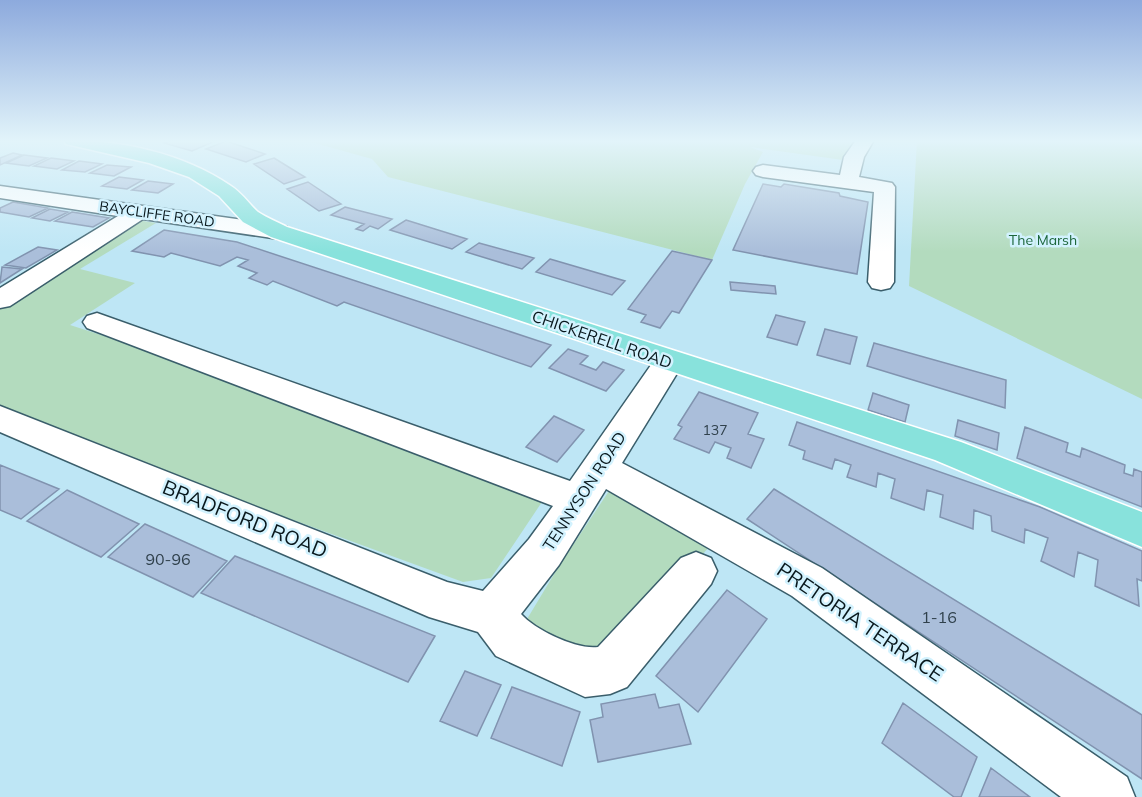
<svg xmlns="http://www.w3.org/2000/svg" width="1142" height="797" font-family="Mulish,sans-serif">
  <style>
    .green { fill: #b3dbbe }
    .building { fill: #aabeda; stroke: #8193af; stroke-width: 1.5 }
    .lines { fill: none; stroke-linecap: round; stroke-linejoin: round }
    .minor-casing { stroke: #3a5e6b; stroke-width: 3 }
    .major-casing { stroke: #fff; stroke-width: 3 }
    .minor { fill: #fff; fill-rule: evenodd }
    .major { fill: #88e2dc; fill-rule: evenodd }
    .labels { text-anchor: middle; stroke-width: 5; stroke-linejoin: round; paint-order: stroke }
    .far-street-label { font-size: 14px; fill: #08171c; stroke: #d2f2fe }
    .far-park-label { font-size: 14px; fill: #1c663b; stroke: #d2f2fe }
    .number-label { font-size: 14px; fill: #30414c }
    .street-label { font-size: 16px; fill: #08171c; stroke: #d2f2fe }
    .near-number-label { font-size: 16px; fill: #30414c }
    .near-street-label { font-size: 20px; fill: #08171c; stroke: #d2f2fe }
  </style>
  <rect width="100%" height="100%" fill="#bee6f5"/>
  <path class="green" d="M304 140H855L843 160 750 147 763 152 745 184 712 260 388 177 372 159Z
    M917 140H1142V399L909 286Z
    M137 220 156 223 80 269 135 283 70 325 503 464 552 487 491 578 463 582 0 413V306Z
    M609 491 709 547 633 634 601 664 518 634 559 566Z"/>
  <path class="building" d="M172 140H206L213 142 192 151 164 143Z
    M226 141 265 154 246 162 206 149Z
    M13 153 22 155 0 165V158Z
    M24 155 47 158 29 166 6 163Z
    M51 158 74 161 57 169 34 166Z
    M274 158 305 177 284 184 254 164Z
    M79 161 102 164 85 172 62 170Z
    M107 165 131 167 114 176 90 173Z
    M119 177 143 180 127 189 102 186Z
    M148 181 173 184 158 193 132 190Z
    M308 182 341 204 319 211 287 189Z
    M763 184 781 187 784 184 839 193 840 196 868 202 857 274 733 250Z
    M13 202 48 208 29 217 0 212V208Z
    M345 207 392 219 378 229 370 226 363 231 356 229 364 224 331 215Z
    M50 209 68 212 50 221 32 218Z
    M72 212 109 218 93 227 55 221Z
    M406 220 467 239 452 249 390 230Z
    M164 230 237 242 551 345 531 367 344 302 337 306 273 281 267 285 249 278 257 273 238 266 248 260 237 257 220 266 171 253 164 257 132 251Z
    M479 243 534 258 522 269 466 252Z
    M38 247 57 250 26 268 5 265Z
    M672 251 712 260 679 313 672 311 660 328 641 322 646 315 628 309Z
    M550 259 625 281 612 295 536 272Z
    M2 267 22 269 0 283Z
    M730 282 775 286 776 294 731 290Z
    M776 315 805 322 797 345 767 337Z
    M825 329 857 337 850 364 817 355Z
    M874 343 1006 380 1005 408 867 366Z
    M568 349 588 356 580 364 596 370 603 362 624 370 606 391 549 368Z
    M699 392 758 413 748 434 764 439 751 468 727 458 731 448 715 442 709 453 674 439 682 427 678 425Z
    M873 393 909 405 905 422 868 410Z
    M554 416 584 430 557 462 526 447Z
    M958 420 999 433 997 450 955 436Z
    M797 422 1040 507 1142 551V581L1137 579 1139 606 1095 586 1098 560 1078 552 1074 577 1041 561 1048 538 1025 529 1024 543 992 531 991 516 974 510 973 529 940 517 943 495 927 490 924 510 891 498 895 479 878 473 876 487 847 477 851 465 835 459 832 469 803 459 805 451 789 445Z
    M1025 427 1068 443 1066 452 1080 457 1082 448 1125 465 1124 473 1133 476 1134 469 1142 472V507L1017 458Z
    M0 465 59 489 21 519 0 510Z
    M774 489 1142 715V779L747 519Z
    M67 490 139 524 101 557 27 521Z
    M145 524 227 561 193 597 108 557Z
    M235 556 435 636 408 682 201 593Z
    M727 590 767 619 698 712 656 676Z
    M465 671 501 685 477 736 440 721Z
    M512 687 580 712 562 766 491 738Z
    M655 694 659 708 679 704 691 744 598 762 590 720 603 717 601 704Z
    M903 703 977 757 961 797H954L882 743Z
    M991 768 1030 797H979Z"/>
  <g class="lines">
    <defs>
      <path id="minor" d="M856 140H874L864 157 859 177 892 183 895 187 894 282 890 288 881 290 872 288 868 282 874 192 763 177 756 175 753 171 756 167 763 165 840 175 844 157Z
        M0 186 279 225 287 227 291 232 287 237 279 239 143 219 10 306 0 308V288L118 216 0 198Z
        M97 313 570 481 658 355 669 352 680 355 684 362 622 463 822 568 1127 777 1135 797H1061L792 596 606 489 559 565 521 614C535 630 577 650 598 647L681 558 696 552 711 558 717 571 711 584 627 687 610 694 585 697 496 656 478 632 429 617 0 432V406L447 582 483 591 529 539 553 506 87 328 83 322 87 316Z"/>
      <path id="major" d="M63 140C121 140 183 153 231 186 242 193 249 204 258 212 267 218 278 222 287 227L961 442 1142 512V547L935 460 271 237 243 222 219 196 189 177 149 163 66 144Z"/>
    </defs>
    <use href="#minor" class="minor-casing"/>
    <use href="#major" class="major-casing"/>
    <use href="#minor" class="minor"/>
    <use href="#major" class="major"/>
  </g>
  <linearGradient id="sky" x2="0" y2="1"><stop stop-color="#8daadd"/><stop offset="0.56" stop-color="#e2f4fa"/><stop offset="1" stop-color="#e2f4fa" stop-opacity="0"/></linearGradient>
  <rect width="1142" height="252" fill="url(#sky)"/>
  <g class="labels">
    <g class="far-street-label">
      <text transform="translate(157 214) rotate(8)" y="5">BAYCLIFFE ROAD</text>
    </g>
    <g class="far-park-label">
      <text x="1043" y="245">The Marsh</text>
    </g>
    <g class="number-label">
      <text x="715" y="435">137</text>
    </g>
    <g class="street-label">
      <text transform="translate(602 339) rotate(19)" y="6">CHICKERELL ROAD</text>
      <text transform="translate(584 491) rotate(-57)" y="6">TENNYSON ROAD</text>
    </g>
    <g class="near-number-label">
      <text x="168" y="565">90-96</text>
      <text x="939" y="623">1-16</text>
    </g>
    <g class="near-street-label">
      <text transform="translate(245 519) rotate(22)" y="7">BRADFORD ROAD</text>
      <text transform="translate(860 622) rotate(34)" y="7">PRETORIA TERRACE</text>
    </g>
  </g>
</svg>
